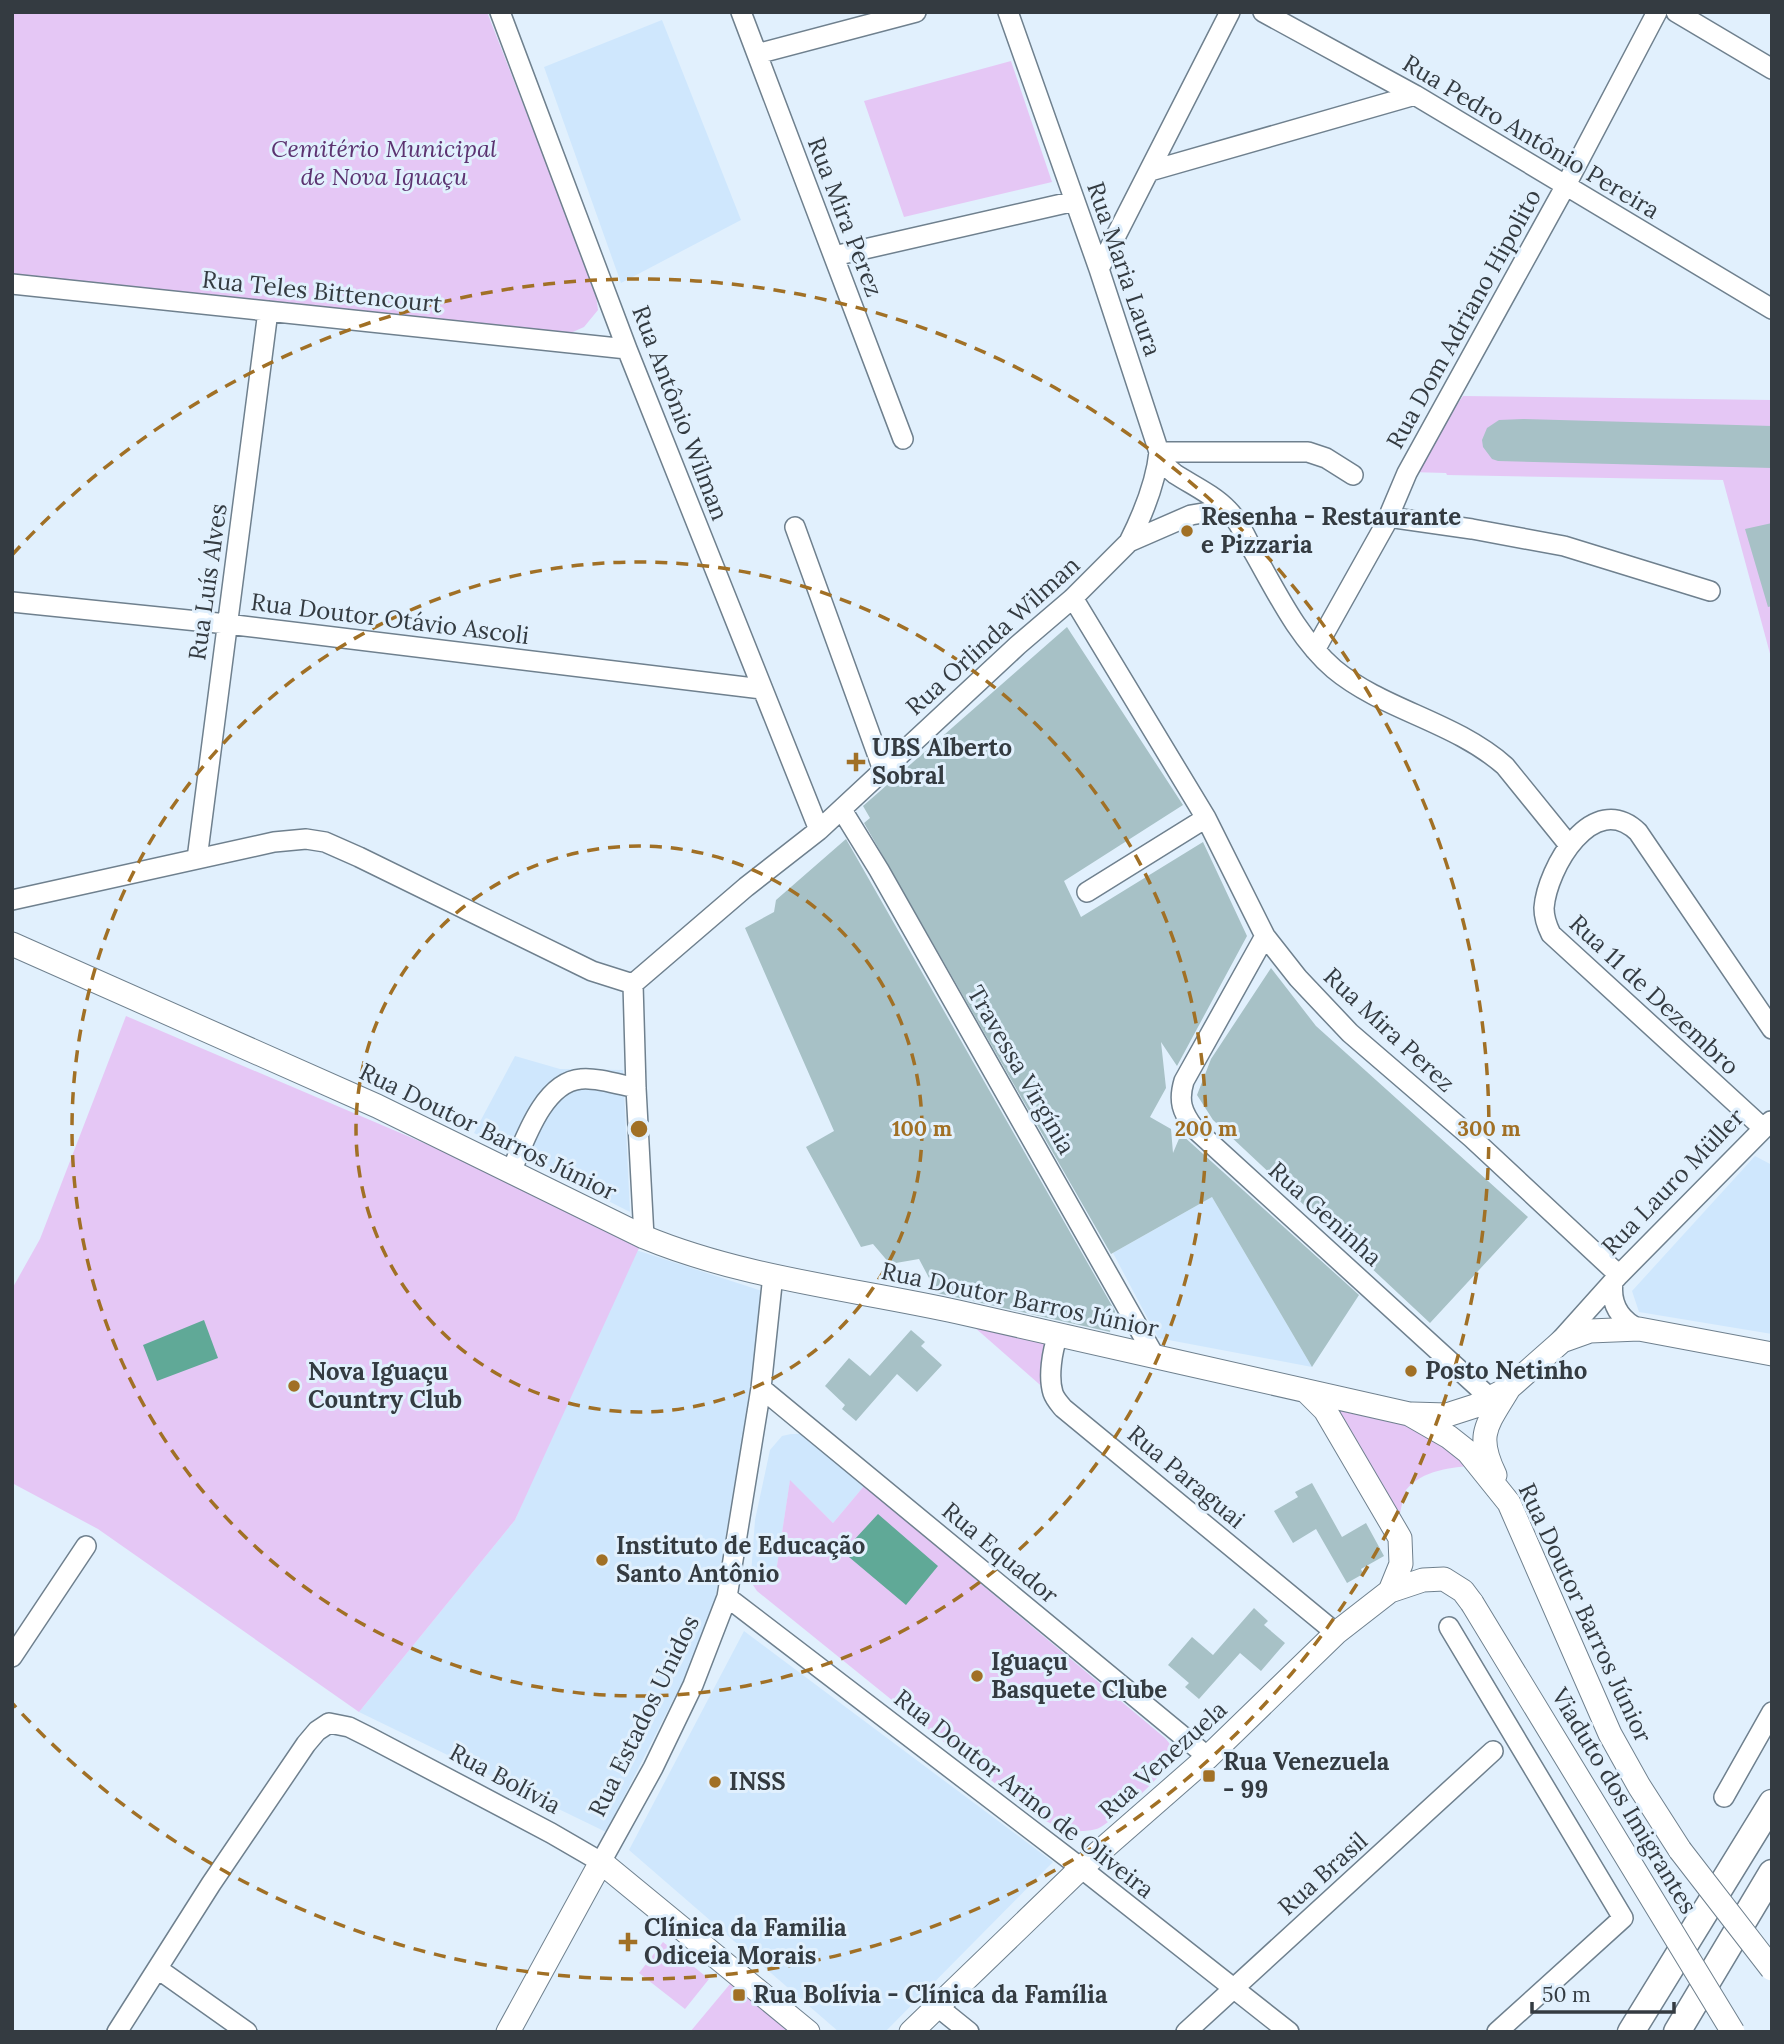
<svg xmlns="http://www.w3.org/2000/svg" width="1784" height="2044" font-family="Lora,serif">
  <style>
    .built { fill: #cfe7fd }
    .green { fill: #e5c7f5 }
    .water { fill: #60a997 }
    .building { fill: #a7c1c6 }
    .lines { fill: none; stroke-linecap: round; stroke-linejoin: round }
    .minor-casing { stroke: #6f808e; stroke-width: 22 }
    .major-casing { stroke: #6f808e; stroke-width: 25 }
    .highway-casing { stroke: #6f808e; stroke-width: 29 }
    .minor { stroke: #fff; stroke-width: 19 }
    .major { stroke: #fff; stroke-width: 23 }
    .highway { stroke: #fff; stroke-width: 26 }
    .major-bridge-casing { stroke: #6f808e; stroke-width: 25; stroke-linecap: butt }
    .major-bridge { stroke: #fff; stroke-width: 23 }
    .ring { fill: none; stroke: #a17025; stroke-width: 3.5; stroke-dasharray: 12 9 }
    .poi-dot { fill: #a17025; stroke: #e1f0fd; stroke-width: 2.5 }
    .labels { text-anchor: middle; stroke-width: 6; stroke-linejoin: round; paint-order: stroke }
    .street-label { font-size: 24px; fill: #343b41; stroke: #e1f0fd }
    .park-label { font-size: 24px; font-style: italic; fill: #5c3371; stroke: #e1f0fd }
    .poi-label { font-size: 24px; font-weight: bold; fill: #343b41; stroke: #e1f0fd; text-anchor: start }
    .centre { fill: #a17025; stroke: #e1f0fd; stroke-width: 3.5 }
    .ring-label { font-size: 21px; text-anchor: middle; font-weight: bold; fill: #a17025; stroke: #e1f0fd; stroke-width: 6; stroke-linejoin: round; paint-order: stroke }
  </style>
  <rect width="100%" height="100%" fill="#e1f0fd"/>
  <path class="built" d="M662 20 741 220 621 283 544 67Z
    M515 1056 560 1069 623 1070 630 1212 474 1133Z
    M1755 1156 1772 1165V1334L1639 1312 1632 1291Z
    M1212 1197 1312 1367 1158 1338 1113 1253Z
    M633 1249 762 1291 748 1403 715 1600 700 1647 606 1832 359 1712 515 1520Z
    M791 1434H801L810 1439 864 1486 833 1523 790 1481 775 1579 751 1575 755 1520 770 1450 782 1436Z
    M744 1631 1053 1862 885 2032H839L629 1850Z"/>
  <path class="green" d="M12 12H487L595 288 598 310 584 327 566 335 12 274Z
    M1011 61 1052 182 904 217 864 101Z
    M1463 396 1772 400V661L1723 480 1447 475 1446 473 1410 472Z
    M126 1016 644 1237 515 1520 359 1712 98 1529 12 1483V1289L40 1239Z
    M957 1312 1058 1335 1055 1398Z
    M1328 1401 1415 1422 1475 1466C1452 1467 1422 1470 1406 1490 1403 1496 1402 1506 1400 1513L1385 1501Z
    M790 1480 833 1523 864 1486 1165 1738C1170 1744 1174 1748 1173 1757 1170 1770 1112 1822 1099 1828 1095 1830 1087 1831 1082 1831 1062 1833 1044 1820 1028 1810L757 1591 751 1582V1575L775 1579Z
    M663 1942 709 1979 685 2009 639 1973Z
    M735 1978 790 2025 784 2032H690Z"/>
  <path class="water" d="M204 1320 218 1358 157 1381 143 1345Z
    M878 1514 938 1566 906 1605 843 1552Z"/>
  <path class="building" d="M1523 419 1772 426V468L1498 461 1492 459 1483 447 1482 440 1487 428 1499 420Z
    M1772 523V606L1768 607 1745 529Z
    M1067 627 1183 805 1064 881 1081 917 1203 842 1247 936 1177 1066 1161 1042 1166 1088 1150 1117 1171 1129 1173 1153 1181 1134 1359 1295 1312 1367 1212 1197 1111 1254 864 823 870 818 863 806Z
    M846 839 1115 1311 1110 1332 937 1293 919 1259 890 1264 873 1244 861 1247 806 1147 834 1131 745 928 774 912 776 900Z
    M1271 968 1316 1026 1528 1217 1430 1323 1213 1120 1197 1095 1211 1059Z
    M911 1330 925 1342 921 1346 942 1365 917 1392 897 1374 856 1421 842 1409 845 1405 825 1386 849 1358 870 1376Z
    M1312 1483 1342 1537 1366 1523 1384 1556 1361 1569 1363 1574 1347 1583 1316 1529 1293 1543 1274 1511 1298 1497 1295 1492Z
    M1254 1608 1268 1621 1264 1625 1285 1643 1261 1671 1240 1653 1199 1699 1185 1687 1189 1683 1168 1665 1192 1637 1213 1655Z"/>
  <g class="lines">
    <defs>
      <path id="minor" d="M500 12 627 349 819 830
        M741 12 903 439
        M1008 12 1099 269 1159 452C1156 483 1143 514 1129 542
        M1263 12 1415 95 1772 309
        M1676 12 1772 69
        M757 54 916 12
        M1150 171 1415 95
        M834 256 1075 201
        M1099 269 1230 12
        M12 284 627 349
        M1159 452 1168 468 1175 474C1192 485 1214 495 1228 510 1239 521 1246 537 1253 551 1276 591 1298 638 1334 669 1383 710 1454 721 1505 766L1569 845
        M1159 452H1308L1326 458 1353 475
        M1388 517 1472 529 1564 546 1710 591
        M795 527 883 770
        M1073 598 1206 818 1265 936 1298 978 1350 1033 1472 1138 1619 1275
        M12 602 227 624 762 689
        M1315 650 1385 525 1407 473 1566 185 1657 12
        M842 810 879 870 1155 1357
        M197 859 268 311
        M1087 892 1206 818
        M12 900 274 842 306 839 325 842 359 857 592 971 633 984
        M1265 936 1184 1081C1178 1101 1182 1112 1194 1128L1490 1398
        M1763 1128 1551 934C1547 926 1544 917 1544 908 1547 868 1593 789 1638 832L1772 1029
        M511 1172C524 1142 543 1082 581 1079 595 1077 621 1085 636 1088
        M644 1237 636 1088 633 984 746 887 819 830 1018 645 1073 598 1129 542 1191 515 1227 509
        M1613 1282C1610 1304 1620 1320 1639 1329
        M1058 1335C1052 1351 1048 1377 1053 1393 1055 1399 1059 1403 1063 1408L1336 1633
        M1557 1344 1619 1275 1771 1121
        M761 1388 1208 1757
        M727 1597 1081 1868 1289 2032
        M1449 1627 1623 1918 1497 2032
        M12 1657 86 1546
        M1724 1797 1772 1712
        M158 1969 247 2032
        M938 2007 969 2032
        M117 2032 211 1884 306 1744 317 1731 329 1723 349 1727 369 1737 551 1833 601 1862 653 1768 693 1685 727 1597 761 1388 773 1275
        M1186 2032 1493 1751"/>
      <path id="major" d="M12 944 377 1106 644 1237C743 1278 854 1289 958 1312 1109 1345 1258 1381 1409 1414L1449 1437 1468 1452 1509 1503 1610 1734 1639 1786 1680 1850
        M1307 1392 1325 1410 1400 1538 1401 1564 1390 1591
        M1412 1414 1447 1415 1475 1406 1509 1388 1562 1341 1590 1331 1639 1329 1772 1354
        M1495 1475C1475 1434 1487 1425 1509 1388
        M508 2032 601 1862 808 2032
        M911 2032 1081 1868 1208 1757 1336 1633 1390 1591 1423 1580 1444 1579 1463 1591 1472 1603"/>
      <path id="highway" d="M1631 2032 1772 1803
        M1677 2032 1772 1873"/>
    </defs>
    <use href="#minor" class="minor-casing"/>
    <use href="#major" class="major-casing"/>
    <use href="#highway" class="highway-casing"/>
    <use href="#minor" class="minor"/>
    <use href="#major" class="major"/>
    <use href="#highway" class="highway"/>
    <defs>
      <path id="major-bridge" d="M1472 1603 1733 2032
        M1680 1850 1772 1969"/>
    </defs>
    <use href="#major-bridge" class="major-bridge-casing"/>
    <use href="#major-bridge" class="major-bridge"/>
  </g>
  <g class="ring">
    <circle cx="639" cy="1129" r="283"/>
    <circle cx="639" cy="1129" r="567"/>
    <path d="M12 555A850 850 0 1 1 12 1703"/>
  </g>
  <g class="poi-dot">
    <circle cx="1187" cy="531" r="7"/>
    <path d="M852.5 751.5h7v7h7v7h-7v7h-7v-7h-7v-7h7z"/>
    <circle cx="1411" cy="1371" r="7"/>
    <circle cx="294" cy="1386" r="7"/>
    <circle cx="602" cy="1560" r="7"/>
    <circle cx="977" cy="1676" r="7"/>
    <rect x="1202" y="1769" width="14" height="14" rx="3.5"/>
    <circle cx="715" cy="1782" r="7"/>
    <path d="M624.5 1931.5h7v7h7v7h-7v7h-7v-7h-7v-7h7z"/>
    <rect x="732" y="1988" width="14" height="14" rx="3.5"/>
  </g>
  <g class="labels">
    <g class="street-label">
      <text transform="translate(1531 137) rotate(31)" y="8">Rua Pedro Antônio Pereira</text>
      <text transform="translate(845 217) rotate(69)" y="8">Rua Mira Perez</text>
      <text transform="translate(1124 269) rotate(71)" y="8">Rua Maria Laura</text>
      <text transform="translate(322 292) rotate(6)" y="8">Rua Teles Bittencourt</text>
      <text transform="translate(1464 319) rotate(-61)" y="8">Rua Dom Adriano Hipolito</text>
      <text transform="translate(680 413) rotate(69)" y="8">Rua Antônio Wilman</text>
      <text transform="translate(208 582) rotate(-82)" y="8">Rua Luís Alves</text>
      <text transform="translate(390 619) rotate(7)" y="8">Rua Doutor Otávio Ascoli</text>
      <text transform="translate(993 636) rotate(-42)" y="8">Rua Orlinda Wilman</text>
      <text transform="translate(1654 995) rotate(43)" y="8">Rua 11 de Dezembro</text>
      <text transform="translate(1389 1030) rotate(43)" y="8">Rua Mira Perez</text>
      <text transform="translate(1021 1070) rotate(60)" y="8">Travessa Virgínia</text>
      <text transform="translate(488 1132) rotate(26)" y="8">Rua Doutor Barros Júnior</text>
      <text transform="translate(1673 1182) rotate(-46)" y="8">Rua Lauro Müller</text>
      <text transform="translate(1325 1214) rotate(42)" y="8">Rua Geninha</text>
      <text transform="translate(1020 1300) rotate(12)" y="8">Rua Doutor Barros Júnior</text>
      <text transform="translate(1186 1477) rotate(40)" y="8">Rua Paraguai</text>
      <text transform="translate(1000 1553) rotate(40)" y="8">Rua Equador</text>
      <text transform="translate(1585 1613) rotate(65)" y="8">Rua Doutor Barros Júnior</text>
      <text transform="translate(644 1716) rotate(-64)" y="8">Rua Estados Unidos</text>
      <text transform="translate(1163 1760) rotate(-42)" y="8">Rua Venezuela</text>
      <text transform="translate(505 1779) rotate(28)" y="8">Rua Bolívia</text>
      <text transform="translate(1024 1794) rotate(38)" y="8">Rua Doutor Arino de Oliveira</text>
      <text transform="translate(1624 1801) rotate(59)" y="8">Viaduto dos Imigrantes</text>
      <text transform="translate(1323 1874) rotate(-42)" y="8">Rua Brasil</text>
    </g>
    <g class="park-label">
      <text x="384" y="157">Cemitério Municipal<tspan x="384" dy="28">de Nova Iguaçu</tspan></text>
    </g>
    <g class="poi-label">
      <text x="1201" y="525">Resenha - Restaurante<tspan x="1201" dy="28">e Pizzaria</tspan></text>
      <text x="872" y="756">UBS Alberto<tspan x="872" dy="28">Sobral</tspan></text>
      <text x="1425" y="1379">Posto Netinho</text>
      <text x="308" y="1380">Nova Iguaçu<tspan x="308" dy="28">Country Club</tspan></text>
      <text x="616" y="1554">Instituto de Educação<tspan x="616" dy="28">Santo Antônio</tspan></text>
      <text x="991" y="1670">Iguaçu<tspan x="991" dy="28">Basquete Clube</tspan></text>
      <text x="1223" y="1770">Rua Venezuela<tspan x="1223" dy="28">- 99</tspan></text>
      <text x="729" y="1790">INSS</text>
      <text x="644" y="1936">Clínica da Familia<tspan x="644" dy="28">Odiceia Morais</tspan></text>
      <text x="753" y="2003">Rua Bolívia - Clínica da Família</text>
    </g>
  </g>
  <circle cx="639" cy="1129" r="10" class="centre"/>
  <g class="ring-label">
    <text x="922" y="1136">100 m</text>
    <text x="1206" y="1136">200 m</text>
    <text x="1489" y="1136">300 m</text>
  </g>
  <rect width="1784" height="2044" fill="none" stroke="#343b41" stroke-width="28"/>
  <path d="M1532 2002v10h142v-10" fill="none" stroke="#343b41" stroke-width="3.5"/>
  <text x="1542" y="2002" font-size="21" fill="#343b41" stroke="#e1f0fd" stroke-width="5" paint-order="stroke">50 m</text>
</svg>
